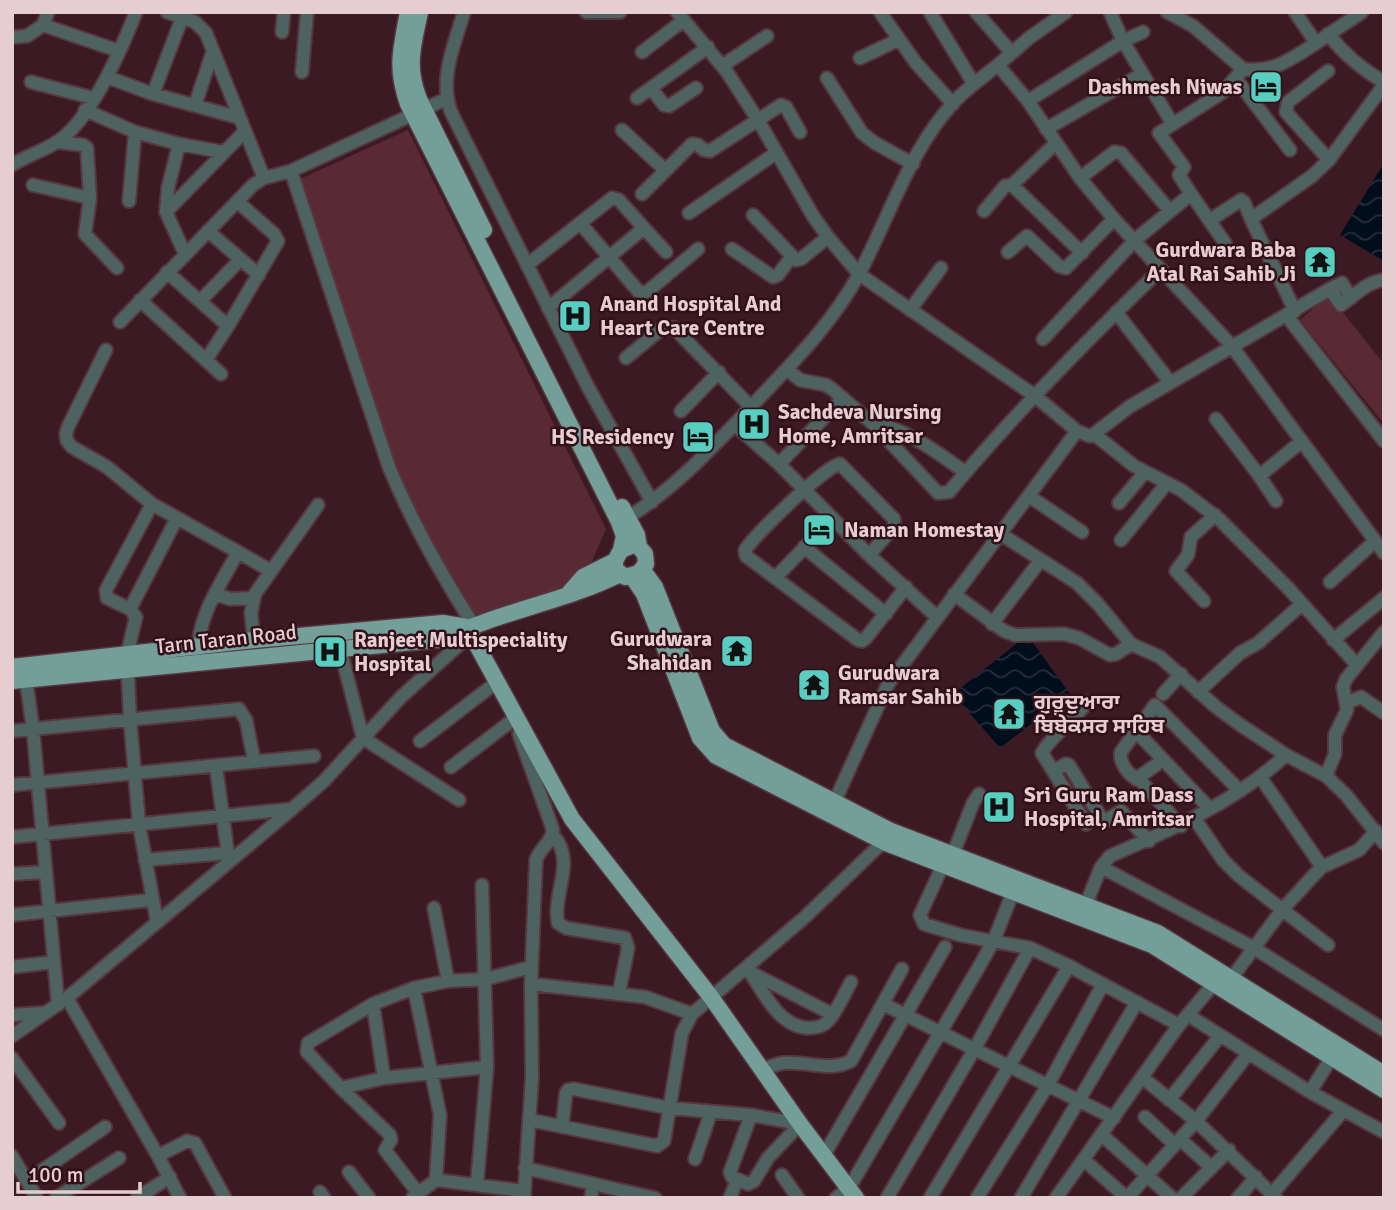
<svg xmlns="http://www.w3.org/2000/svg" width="1396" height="1210" font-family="Signika,'Noto Sans Gurmukhi',sans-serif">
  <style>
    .green { fill: #5a2936 }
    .water { fill: url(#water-waves) }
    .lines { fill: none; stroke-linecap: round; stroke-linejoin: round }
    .minor-casing { stroke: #57373f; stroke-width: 16 }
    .major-casing { stroke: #57373f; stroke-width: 19 }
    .minor { stroke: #4e6360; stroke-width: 12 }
    .major { stroke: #749f99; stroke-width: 16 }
    .labels { text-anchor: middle; stroke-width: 5; stroke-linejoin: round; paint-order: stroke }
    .poi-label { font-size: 21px; font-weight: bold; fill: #e5cdd1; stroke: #321019; text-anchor: start }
    .street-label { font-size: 21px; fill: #e5cdd1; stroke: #321019 }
  </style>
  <defs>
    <pattern id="water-waves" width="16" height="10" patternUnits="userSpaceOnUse" patternTransform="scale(1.75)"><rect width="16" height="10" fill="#000d1b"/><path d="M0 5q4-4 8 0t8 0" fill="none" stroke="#252f3b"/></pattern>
  </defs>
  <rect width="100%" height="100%" fill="#3c1a23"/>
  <path class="green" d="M408 130 606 529 585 577 547 603 469 619 389 458 291 183Z
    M1329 295 1384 364V418L1381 420 1300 320Z"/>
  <path class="water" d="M1384 163V261L1340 235Z
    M1021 640H1031L1070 694 1000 748 953 694Z"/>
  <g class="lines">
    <defs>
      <path id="minor" d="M48 12 43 25 119 51
        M464 12C454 46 439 78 451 112L588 387 652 502
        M586 12H620
        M677 12 727 72 758 120 813 216 828 237 859 274 1035 396 1077 431
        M880 12 916 63 953 104
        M930 12 974 84
        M976 12 1011 52
        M1066 12 1029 38 998 65 1028 101 1080 178 1114 219 1231 345 1384 553
        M1110 12 1123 41 1172 123
        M1167 12 1193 26 1243 69C1273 73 1292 59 1316 43
        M1295 12 1316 43 1362 12
        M282 32 284 12
        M1328 34C1344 54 1361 69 1384 82
        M12 37 27 36 43 25
        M642 52 684 20
        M860 58 898 40
        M722 66 767 36
        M1328 71 1288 102 1286 112 1329 160
        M302 72 307 12
        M107 77 153 94 240 118
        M827 78 862 133 875 143 913 164
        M1236 79 1290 150
        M31 82 93 98
        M651 88 664 105 669 106 696 88
        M153 94 182 18
        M637 98 708 47
        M1028 101 1123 41 1143 32
        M195 105 213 51
        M85 110 135 132 179 144
        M1046 129 1142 74
        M622 130 665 170
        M56 142 83 145 87 148 90 198 85 234 117 268
        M1056 143 1012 185 1082 253
        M12 165C29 154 51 149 65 136 94 111 122 48 136 12
        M291 171 389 467C412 523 441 574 474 626
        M264 178 291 171 446 99
        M1080 178 1114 152 1121 153 1170 211
        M33 185 90 198
        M642 194 692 144 698 145 704 150 710 151 781 105 786 107 800 132
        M1191 194 1179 175 1184 167 1159 133 1223 92 1243 69
        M129 201 135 132
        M984 211 1005 186 1012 185
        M166 212 168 188 179 144 223 152
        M689 213 776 153
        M753 215 796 260 801 259 828 237
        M1210 220 1241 200 1244 202 1251 219
        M580 223 639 292H647L698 249
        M644 228 666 252
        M208 231 259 275
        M732 249 773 277 778 275 792 256
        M1008 252 1027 236 1059 266 1066 268 1114 219
        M185 254 166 212 245 131
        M527 265 612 198 619 200 644 228 548 308
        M167 272 228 326 278 241 274 234 238 202
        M1330 289 1342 283 1351 298
        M140 300 221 374
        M200 301 240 260
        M910 310 941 268
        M1295 311 1251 219 1312 176 1329 160 1384 85
        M1116 312 1170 382
        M1287 314 1330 289 1341 305C1354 296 1368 281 1384 280
        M120 322 253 185 264 178 206 33 195 22 167 12
        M1043 339 1135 240 1191 194 1225 243
        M106 350 68 427 66 434 67 441 72 447 107 467 152 504 238 552C221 584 197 616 198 655
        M626 358 661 329 674 328 751 407
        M206 360 228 326
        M788 370 800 380 826 385 832 389 872 423 938 493 949 492C1015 413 1087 340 1161 269
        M681 411 719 372
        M1216 419 1258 474 1263 473 1302 441
        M873 423C909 430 936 452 965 472
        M735 425 779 464 869 555 937 617
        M1094 434 1134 466 1181 490 1219 519 1289 589 1356 664
        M779 464 843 398
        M1258 474 1276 501
        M1029 496 1082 532
        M1119 503 1145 472
        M627 518C674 489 712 448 749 409 790 365 831 326 859 274 889 218 910 149 954 102 967 88 983 77 998 65
        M999 533 1077 583 1098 604 1131 644 1160 657 1216 707 1239 724 1286 755 1326 776
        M1121 540 1167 483
        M804 547 886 614
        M238 552 271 571
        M869 555 894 527V519L840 464C825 466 754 536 745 550L746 556 858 640 862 641 866 638 906 587
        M775 578 832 519
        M1330 582 1375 541
        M216 594 230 599 254 598
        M954 594 1004 631 1015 635 1064 634 1079 638 1110 655 1116 654 1131 644
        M1204 601 1176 571 1188 555 1191 537 1215 515
        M130 609 107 598 106 590 152 504
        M992 624 1040 561
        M1384 632 1346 679 1343 687 1347 710 1335 735V754L1326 776 1346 795 1384 843
        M254 640 251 613 255 594 318 505
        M1333 640 1384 598
        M340 649 363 738 459 800
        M26 680 33 729 58 1005
        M1198 692 1240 653 1258 643 1302 604
        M1163 694 1181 674
        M1346 703 1361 697 1384 713
        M12 731 239 709 246 720 254 760
        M1136 731 1210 809
        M519 734 553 830C552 842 540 848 536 860L531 984 532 1078 524 1198
        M420 741 497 682
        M1163 760 1136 779C1128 773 1119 763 1121 752L1155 705 1240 791
        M216 766 229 862
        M451 767 514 719
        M1053 771 1066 764 1069 765 1102 819 1107 820 1121 811 1149 841
        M1261 778 1322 867
        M1139 779 1181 826
        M12 785 314 756
        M834 803 888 684 1077 431 1090 436 1094 434 1129 407 1286 315 1384 441
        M1195 819 1223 860 1239 876 1328 945
        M1086 824 1042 753C1045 744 1079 713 1088 702
        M553 835C577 862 552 892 558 923L566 928 625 938 628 948 619 993
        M12 837 292 809
        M953 854 973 803 979 794
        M145 860 227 853
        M943 865 920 915 924 924 960 935 1030 948 1069 966 1179 1025
        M1101 867 1254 948 1384 1030
        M12 874 45 872
        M434 908 448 981
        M1082 914 1101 867 1110 856C1173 829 1235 802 1286 755
        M12 915 151 900
        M157 922 139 824 130 718 127 655 136 617 130 609 177 518
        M12 967 54 962
        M747 968C763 990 777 1026 808 1028 815 1028 823 1027 828 1021 838 1010 844 994 851 982
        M752 973 832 1014
        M1231 979 1282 910 1313 876 1322 867 1359 850 1376 831
        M531 984 645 997 692 1014
        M414 988 373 1004 308 1043 307 1052 341 1088 384 1078 487 1067
        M67 998 158 1156 187 1141 195 1143 225 1198
        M373 1004 384 1078
        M883 1004 1114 1118
        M12 1015 43 1013
        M1188 1015 1310 1092 1384 1132
        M12 1036 67 998 292 809 324 781 401 697 471 634
        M12 1058 59 1123
        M761 1070C769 1067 776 1064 783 1063 806 1061 831 1072 851 1061L902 969
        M1143 1078 1196 1121 1276 1198
        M341 1088 390 1135 391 1140 385 1150 418 1193
        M1310 1092 1332 1057
        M1169 1100 1220 1036
        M751 1115 730 1172 732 1177 748 1184 754 1181 768 1158 800 1124
        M1145 1117 1175 1145
        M530 1120 657 1146 664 1141 682 1033 692 1014 805 917 883 842
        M562 1127 566 1093 568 1090 574 1089 669 1108 751 1115 800 1124
        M1102 1135 1172 1198
        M1180 1139 1211 1167
        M824 1155 945 947
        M12 1156 37 1198
        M158 1156 180 1198
        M695 1159 711 1112
        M1084 1160 1127 1198
        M525 1168 624 1191V1198
        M349 1172 369 1198
        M782 1175 798 1198
        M436 1180 440 1115 414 988 448 981 486 979 531 967
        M27 1181 105 1127
        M477 1184 487 1067 482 885
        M624 1191 655 1198
        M320 1192 324 1198
        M1272 1194 1343 1111
        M413 1197 436 1180 524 1191
        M56 1198 119 1158
        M137 1198 170 1177
        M591 1198 593 1184
        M730 1198 737 1180
        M836 1198 849 1188 980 965 994 940 1013 892
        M887 1198 974 1050 1030 948
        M930 1198 1069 966
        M977 1198 1048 1085 1103 984
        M1021 1198 1137 1002
        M1056 1198 1179 1025 1218 979
        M1127 1198 1196 1121 1248 1054
        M1181 1198 1229 1150
        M1238 1198 1256 1177"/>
      <path id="major" d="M408 12C401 50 395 67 408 104L619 522 624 536 621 550
        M420 12C413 46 406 66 419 99L484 230
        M622 507 637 535 639 547
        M642 569 655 587 712 731 724 745 891 831 1158 933 1384 1074
        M632 576 644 594 700 738 716 756 886 843 1152 945 1384 1090
        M569 593 583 577 615 561 621 550 633 545 639 547 645 554 646 564 639 573 625 577 615 569V561
        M467 627 572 819 711 997 800 1124 856 1198
        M12 667 254 640 443 623 467 627
        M12 681 444 639C500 611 564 602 620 574"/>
    </defs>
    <use href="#minor" class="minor-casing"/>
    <use href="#major" class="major-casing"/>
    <use href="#minor" class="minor"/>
    <use href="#major" class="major"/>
  </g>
  <defs>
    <symbol id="hotel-square" viewBox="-11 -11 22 22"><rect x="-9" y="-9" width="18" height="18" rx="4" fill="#58cec1" stroke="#321019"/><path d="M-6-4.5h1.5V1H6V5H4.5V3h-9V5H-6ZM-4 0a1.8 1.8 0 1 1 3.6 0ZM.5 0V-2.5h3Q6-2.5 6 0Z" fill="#111"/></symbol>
    <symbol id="temple-square" viewBox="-11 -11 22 22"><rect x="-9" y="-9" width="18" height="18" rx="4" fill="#58cec1" stroke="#321019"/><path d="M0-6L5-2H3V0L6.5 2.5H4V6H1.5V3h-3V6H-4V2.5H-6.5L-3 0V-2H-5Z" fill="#111"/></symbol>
    <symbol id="hospital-square" viewBox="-11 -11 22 22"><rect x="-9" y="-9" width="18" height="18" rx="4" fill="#58cec1" stroke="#321019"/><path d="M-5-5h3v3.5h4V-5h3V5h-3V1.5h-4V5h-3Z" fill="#111"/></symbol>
  </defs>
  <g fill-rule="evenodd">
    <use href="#hotel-square" x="1247" y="68" width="38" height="38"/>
    <use href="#temple-square" x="1301" y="243" width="38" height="38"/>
    <use href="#hospital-square" x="556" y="297" width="38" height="38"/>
    <use href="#hospital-square" x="735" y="405" width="38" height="38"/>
    <use href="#hotel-square" x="679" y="418" width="38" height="38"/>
    <use href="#hotel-square" x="800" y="511" width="38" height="38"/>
    <use href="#temple-square" x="718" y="632" width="38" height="38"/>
    <use href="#hospital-square" x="311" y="633" width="38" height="38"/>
    <use href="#temple-square" x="795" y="666" width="38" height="38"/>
    <use href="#temple-square" x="990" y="695" width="38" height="38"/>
    <use href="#hospital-square" x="980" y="788" width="38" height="38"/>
  </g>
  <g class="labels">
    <g class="poi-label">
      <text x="1242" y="94" text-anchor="end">Dashmesh Niwas</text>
      <text x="1296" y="257" text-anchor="end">Gurdwara Baba<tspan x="1296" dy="24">Atal Rai Sahib Ji</tspan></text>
      <text x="600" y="311">Anand Hospital And<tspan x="600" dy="24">Heart Care Centre</tspan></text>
      <text x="778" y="419">Sachdeva Nursing<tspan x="778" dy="24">Home, Amritsar</tspan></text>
      <text x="674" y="444" text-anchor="end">HS Residency</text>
      <text x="844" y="537">Naman Homestay</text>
      <text x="712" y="646" text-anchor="end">Gurudwara<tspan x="712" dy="24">Shahidan</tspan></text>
      <text x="354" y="647">Ranjeet Multispeciality<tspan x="354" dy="24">Hospital</tspan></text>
      <text x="838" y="680">Gurudwara<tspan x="838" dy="24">Ramsar Sahib</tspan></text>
      <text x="1034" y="709">ਗੁਰੂਦੁਆਰਾ<tspan x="1034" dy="24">ਬਿਬੇਕਸਰ ਸਾਹਿਬ</tspan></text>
      <text x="1024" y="802">Sri Guru Ram Dass<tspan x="1024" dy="24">Hospital, Amritsar</tspan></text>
    </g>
    <g class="street-label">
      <text transform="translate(226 639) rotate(-6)" y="7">Tarn Taran Road</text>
    </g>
  </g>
  <rect width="1396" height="1210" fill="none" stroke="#e5cdd1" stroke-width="28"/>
  <path d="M18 1182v10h122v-10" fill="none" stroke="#e5cdd1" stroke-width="3.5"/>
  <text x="28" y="1182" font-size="21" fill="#e5cdd1" stroke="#321019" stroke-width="5" paint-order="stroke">100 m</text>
</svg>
